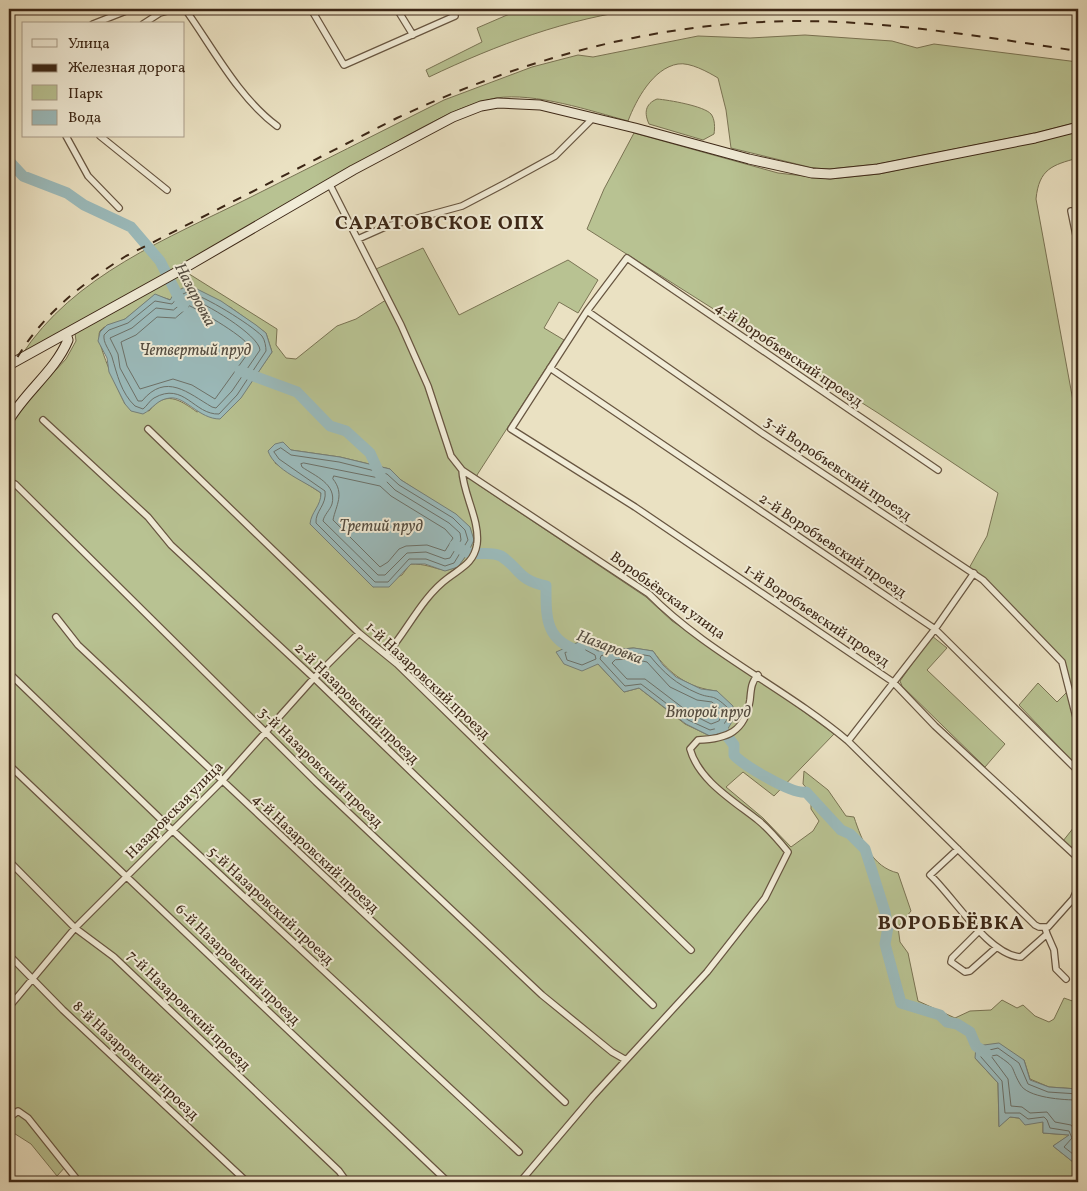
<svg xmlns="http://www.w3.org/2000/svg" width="1087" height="1191" font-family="Vollkorn,serif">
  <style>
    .green { fill: #b8c292; stroke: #7a7454; fill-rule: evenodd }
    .water { fill: #9bbbbc; stroke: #75807a }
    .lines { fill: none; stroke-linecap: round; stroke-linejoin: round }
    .shore { stroke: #6c7169; stroke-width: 1 }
    .river { stroke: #9bbbbc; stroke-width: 11 }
    .street-casing { stroke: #685641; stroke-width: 8 }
    .secondary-casing { stroke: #3c2716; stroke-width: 11 }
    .street { stroke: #f1ecd7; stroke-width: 5.5 }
    .secondary { stroke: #f1ecd7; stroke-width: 9 }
    .rail { stroke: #3c2716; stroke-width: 2; stroke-dasharray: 9 9; stroke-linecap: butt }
    .labels { text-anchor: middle; stroke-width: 4; stroke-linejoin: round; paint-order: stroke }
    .street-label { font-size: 15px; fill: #3c2716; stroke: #f1ecd7 }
    .water-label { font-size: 16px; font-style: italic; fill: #544c40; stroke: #f1ecd7 }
    .district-label { font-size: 20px; font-weight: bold; letter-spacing: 1px; fill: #3c2716; stroke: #f1ecd7 }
  </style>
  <rect width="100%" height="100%" fill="#eae1c2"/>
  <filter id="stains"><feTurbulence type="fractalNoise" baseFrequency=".004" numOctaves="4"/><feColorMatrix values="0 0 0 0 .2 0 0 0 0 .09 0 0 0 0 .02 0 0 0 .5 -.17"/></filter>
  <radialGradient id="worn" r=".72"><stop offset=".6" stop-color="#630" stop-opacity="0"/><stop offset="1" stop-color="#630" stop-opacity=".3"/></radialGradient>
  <path class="green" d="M521 9H642C568 18 496 45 429 77L426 70 482 42 477 28Z
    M805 35 892 41 917 48 934 44 1078 62V122L1035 133 878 164 829 169 813 168 731 148 726 110 718 78C708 72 690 62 678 64 653 68 636 100 628 121 591 111 535 92 496 98 465 104 436 120 408 135L21 356C73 275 169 238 251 197 315 165 380 132 444 100L532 67 578 55 593 57 698 36 750 38Z
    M657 99C669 100 704 106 711 114 715 119 715 128 714 134L703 140 649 124C644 113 645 104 657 99Z
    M1078 132V158C1052 165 1039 169 1036 199L1078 428V767L1019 705 1038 683 1057 702 1068 691 1062 662 968 570 987 536 998 493 878 413 587 229 604 189 634 133 778 173 830 179 879 174Z
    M423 248 459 315 568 260 598 280 578 313 559 302 544 328 564 340 477 475V484L646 597 672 621 759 679 834 734 774 796 743 772 726 787 763 818 791 847 813 831 819 821 811 809V793L803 784 804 771 828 790 846 816 854 817C862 841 872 867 898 873L911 911 898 927 900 942 908 953 918 1001 955 1018 970 1011 991 1010 1002 1000 1017 1008 1023 1005 1035 1016 1049 1022 1054 1019 1064 998 1078 1003V1089L1049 1087 1030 1079 1024 1060 975 1058 998 1083 999 1126 1010 1117 1043 1121V1133L1070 1135 1053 1146 1078 1166V1182H81L67 1165 57 1176 31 1144 9 1130V427L20 409 66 359 76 341 75 333 186 272 277 329 276 345 286 358 296 359 337 326 356 319 389 298 376 269ZM155 295 171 300 230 307 266 333 272 352 247 388 197 412C179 399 165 390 149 411L125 404C119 392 94 340 100 331 106 323 117 325 125 319 135 312 145 302 155 295ZM283 442 291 450 340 457 390 469 401 480 421 493 468 553C446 584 441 563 410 564L402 575 373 587 358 571 317 508 321 500V493L275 463ZM581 641 598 651 633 648 653 651C670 675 689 688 717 691L726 732 710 736 685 724 639 688 624 692 598 664Z
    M932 636 947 648 927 670 1005 744 985 767 902 686 900 681Z
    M1078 822V852L1063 841Z"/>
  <path class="water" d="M187 286 197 289 221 301 256 325 266 333 272 352 241 398 220 419C199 419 185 396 170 398 157 399 153 409 143 414L131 411 125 404 109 372 107 358 98 341 100 332 107 325 125 319 155 294 170 300 175 292Z
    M283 442 291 450 340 457 390 469 401 480 456 514 470 527 474 540 468 553 458 567 445 571 425 564H411L389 587H373L310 524C311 512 321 506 321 493 305 481 275 471 268 451L275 444Z
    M581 641 598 651 634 648 653 651 663 665 676 677 701 689 717 691 733 706V720L726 732 710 736 686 724 639 688 624 692 598 664 582 671 564 664 556 652Z
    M999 1043 1024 1060 1030 1080 1049 1087 1078 1089V1166L1053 1146 1069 1135 1043 1133V1122L1025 1125 1019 1118 1010 1117 999 1127 998 1083 975 1058 976 1046Z"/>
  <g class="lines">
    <path class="shore" d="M188 292C205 296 250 324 262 336 265 340 266 347 266 351L237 395 219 414C194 415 184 381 154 398 150 400 147 406 143 409L135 406C121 393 117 374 112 357 109 349 103 343 104 335L109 330 128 323 155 301 172 304 179 296Z
      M189 298C204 302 259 335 260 350L232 391 216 408 212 407C188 393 166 372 142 401H138L120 368 118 354 110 338 132 328 156 308 173 310Z
      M190 306C202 312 248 338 251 349L215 399 192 385 173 379 140 389 127 366 121 342 136 335 157 317 175 318Z
      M281 448 291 455 339 462 387 474 399 485 453 518 465 530 468 540 454 563 445 566 426 559H409L388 582H375L316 523C315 511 327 505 325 491L279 459 274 452Z
      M304 463 384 479 395 490 449 523 460 533 461 540 450 558 445 559 426 552 407 553 385 575H378L323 521C324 515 330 510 332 504 337 484 315 476 302 467L301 464Z
      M334 476 380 486 391 496 445 529 453 538 445 551 427 545 406 546 399 549 388 562 380 567 333 520C336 505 345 494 333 479Z
      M580 647 595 655 596 659 582 665 567 660 565 653Z
      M614 653H633L650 656C664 673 676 684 697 693 713 700 711 692 728 708V718L722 727 710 730 688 720 641 684 625 686 600 659 601 656Z
      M633 659 647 662 670 687 697 700 712 702 722 711 719 721 711 724 691 714 645 679H627L612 663 615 660Z
      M1078 1094 1048 1092 1028 1084 1019 1063 998 1048 981 1052V1057L1002 1081 1005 1113H1020L1028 1119 1044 1117 1047 1120 1050 1128 1069 1131 1072 1138 1064 1147 1078 1158
      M1078 1100C1064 1100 1027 1098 1020 1084 1009 1065 1018 1069 997 1055L991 1056 1008 1079 1011 1106 1022 1107 1030 1113 1047 1112 1055 1122 1071 1125 1078 1134"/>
    <path class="river" d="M9 161 23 176 67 193 84 205 131 227 160 261 183 306
      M240 371 297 392 330 426 346 431 370 453 382 479
      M455 545C459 548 464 552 469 553 479 555 491 551 501 556 520 568 517 580 546 586 546 617 545 641 580 651
      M720 727 734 745V755C743 765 793 795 806 792L841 830 850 834 865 849 885 912 888 927 885 944 901 1003 940 1015 947 1022 957 1024 970 1032 976 1046 987 1054"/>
    <defs>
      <path id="street" d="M185 9C213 48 238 97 277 126
        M311 9 344 65 455 16 453 9
        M397 9 413 35
        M93 24 126 11
        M143 24 160 13 175 9
        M66 136 88 176 119 208
        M100 136 167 190
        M329 183 401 325 428 386 451 456 462 470 649 594C706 652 785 688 848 741L1035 925 1039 927H1048L1073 899 1078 888
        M1071 211 1078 245
        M358 239 385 227 462 206 504 184 555 156 594 117
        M587 311 762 433 983 580 1062 662 1078 725
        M550 368 935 629 1078 771
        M43 420 148 517 171 545 314 678 653 1005
        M148 429 359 633 397 664 691 950
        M938 470 627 258 587 311 511 429 635 507 893 682 935 726 1078 858
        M9 482 15 484 316 782 542 995 612 1052 626 1060
        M56 617 78 645 565 1102
        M386 655C407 631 422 597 448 578 461 568 474 563 477 544 480 520 463 494 462 470
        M9 673 172 830 519 1152
        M848 741 935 629 974 573
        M9 765 448 1182
        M958 849 930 875C953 896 989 956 1021 957L1047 934 1045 928
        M9 861 75 928 114 957 339 1171 347 1182
        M980 930 952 958 951 962 965 972 970 971 997 947
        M1047 934 1054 950 1056 969 1066 979
        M9 955 63 1010 247 1182
        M9 1007 75 928 221 782 314 678 359 633
        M9 1118 18 1111 28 1118 79 1182
        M520 1182 593 1096 707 972 765 898 788 852C779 841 770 830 759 821 734 801 699 781 690 749L698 740C727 739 745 732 750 700 751 690 751 682 758 675"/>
      <path id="secondary" d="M9 365 186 267 353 170 453 117 481 106 498 103 540 105 635 128 749 159 812 173 830 174 878 169 1035 138 1078 127
        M9 420C26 391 55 371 68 340L66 334"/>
    </defs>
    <use href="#street" class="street-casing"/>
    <use href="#secondary" class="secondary-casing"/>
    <use href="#street" class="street"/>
    <use href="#secondary" class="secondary"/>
    <path class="rail" d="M9 373C34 321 78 286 126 256L397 118C544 49 694 12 857 23 931 28 1005 40 1078 51"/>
  </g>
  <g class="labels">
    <g class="street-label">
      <text transform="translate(789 354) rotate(34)" y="5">4-й Воробъевский проезд</text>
      <text transform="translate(838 468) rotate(34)" y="5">3-й Воробъевский проезд</text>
      <text transform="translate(833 545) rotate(34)" y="5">2-й Воробъевский проезд</text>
      <text transform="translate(668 595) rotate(36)" y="5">Воробьёвская улица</text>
      <text transform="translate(817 615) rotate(34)" y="5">1-й Воробъевский проезд</text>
      <text transform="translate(428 680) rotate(43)" y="5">1-й Назаровский проезд</text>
      <text transform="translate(357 703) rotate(44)" y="5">2-й Назаровский проезд</text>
      <text transform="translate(321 767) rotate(44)" y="5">3-й Назаровский проезд</text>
      <text transform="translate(174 810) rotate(-45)" y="5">Назаровская улица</text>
      <text transform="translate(316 853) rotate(43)" y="5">4-й Назаровский проезд</text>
      <text transform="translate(271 905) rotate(43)" y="5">5-й Назаровский проезд</text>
      <text transform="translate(238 964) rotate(44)" y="5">6-й Назаровский проезд</text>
      <text transform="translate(189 1010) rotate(44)" y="5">7-й Назаровский проезд</text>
      <text transform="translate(136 1060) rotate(43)" y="5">8-й Назаровский проезд</text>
    </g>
    <g class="water-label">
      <text transform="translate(196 294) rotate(62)" y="6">Назаровка</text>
      <text x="195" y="355">Четвертый пруд</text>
      <text x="381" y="531">Третий пруд</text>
      <text transform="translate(610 646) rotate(21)" y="6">Назаровка</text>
      <text x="708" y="717">Второй пруд</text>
    </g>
    <g class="district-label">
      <text x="440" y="229">САРАТОВСКОЕ ОПХ</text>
      <text x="951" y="929">ВОРОБЬЁВКА</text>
    </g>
  </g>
  <rect width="1087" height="1191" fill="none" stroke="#eae1c2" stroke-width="30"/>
  <rect x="10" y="10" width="1067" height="1171" fill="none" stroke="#3c2716" stroke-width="2.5"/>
  <rect x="15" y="15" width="1057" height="1161" fill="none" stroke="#3c2716"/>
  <rect x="22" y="22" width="162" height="115" fill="#f1ecd7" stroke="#a99d8a"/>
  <rect x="32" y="39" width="25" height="8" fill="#f1ecd7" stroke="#a99d8a"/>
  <text x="68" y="48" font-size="15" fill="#3c2716">Улица</text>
  <rect x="32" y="64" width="25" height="8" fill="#3c2716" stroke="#a99d8a"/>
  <text x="68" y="72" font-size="15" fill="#3c2716">Железная дорога</text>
  <rect x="32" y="85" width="25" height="15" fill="#b8c292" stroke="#a99d8a"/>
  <text x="68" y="98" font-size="15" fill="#3c2716">Парк</text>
  <rect x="32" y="110" width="25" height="15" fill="#9bbbbc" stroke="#a99d8a"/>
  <text x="68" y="122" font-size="15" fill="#3c2716">Вода</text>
  <rect width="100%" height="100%" filter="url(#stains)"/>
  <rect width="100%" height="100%" fill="url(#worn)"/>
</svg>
